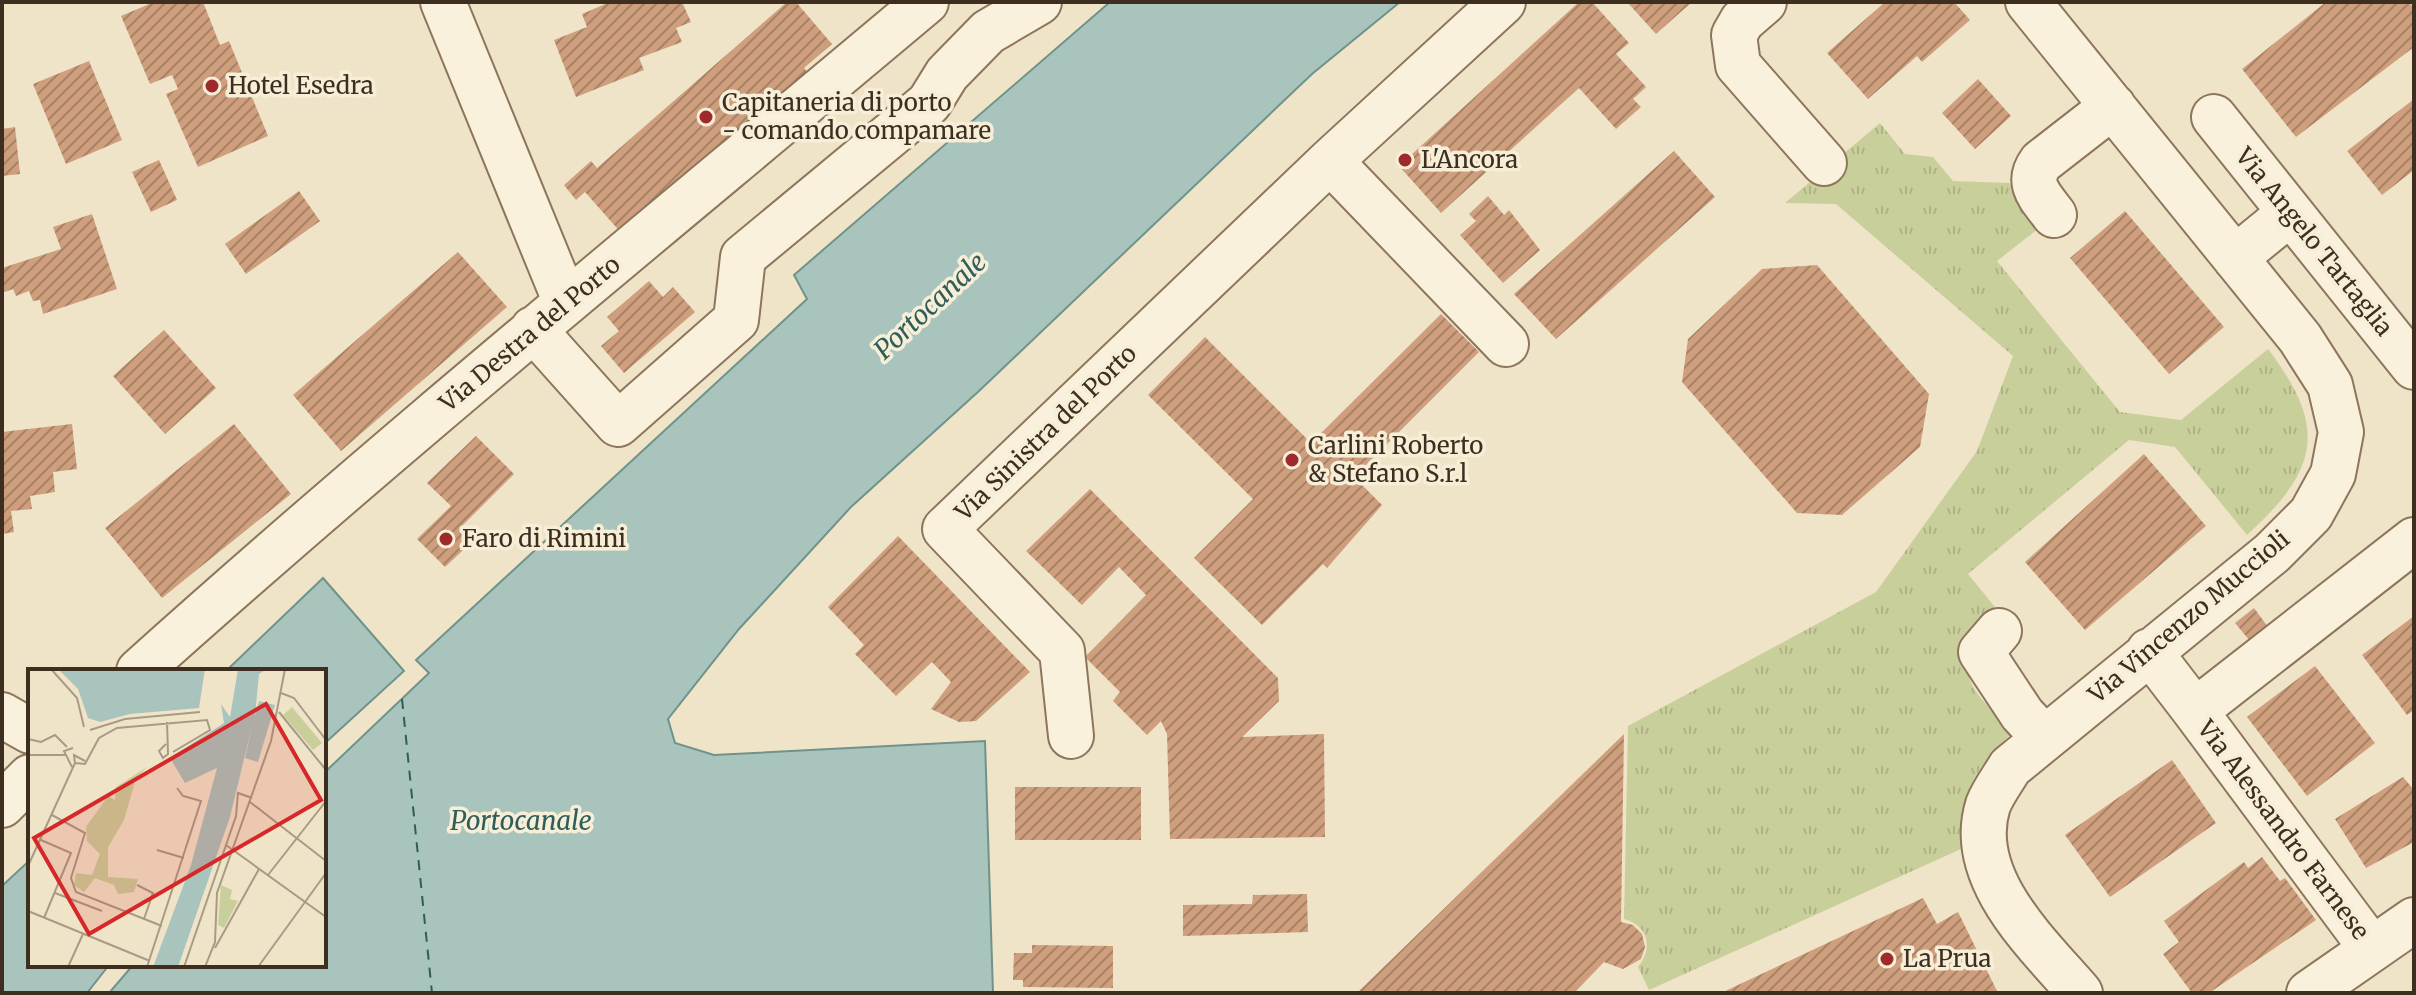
<svg xmlns="http://www.w3.org/2000/svg" width="2416" height="995" font-family="Merriweather,serif">
  <style>
    .grass { fill: url(#grass-tufts) }
    .water { fill: #a9c4bc; stroke: #6f938a; stroke-width: 2 }
    .lines { fill: none; stroke-linecap: round; stroke-linejoin: round }
    .ferry { stroke: #2f5d5a; stroke-width: 2; stroke-dasharray: 10 8; stroke-linecap: butt }
    .building { fill: url(#building-hatch) }
    .minor-casing { stroke: #8d765c; stroke-width: 48 }
    .minor { stroke: #faf1dc; stroke-width: 44 }
    .poi-dot { fill: #9e2a2b; stroke: #f7eed8; stroke-width: 3 }
    .labels { text-anchor: middle; stroke-width: 7; stroke-linejoin: round; paint-order: stroke }
    .poi-label { font-size: 24px; fill: #3d2e20; stroke: #f7eed8; text-anchor: start }
    .street-label { font-size: 24px; fill: #3d2e20; stroke: #f7eed8 }
    .water-label { font-size: 26px; font-style: italic; fill: #2f5d5a; stroke: #f7eed8 }
    .inset-river { fill: none; stroke: #a9c4bc; stroke-width: 4 }
    .inset-road { fill: none; stroke: #a89b85; stroke-width: 2 }
    .view { fill: #d62828; fill-opacity: 0.15; stroke: #d62828; stroke-width: 4 }
    .inset-edge { fill: none; stroke: #3d2e20; stroke-width: 4 }
  </style>
  <defs>
    <pattern id="grass-tufts" width="24" height="20" patternUnits="userSpaceOnUse" patternTransform="scale(2)"><rect width="24" height="20" fill="#c9cf9b"/><path d="M3 7l-1-3M5 7V3M7 7l1-3M15 17l-1-3M17 17v-4M19 17l1-3" fill="none" stroke="#aeb285"/></pattern>
    <pattern id="building-hatch" width="6" height="6" patternUnits="userSpaceOnUse" patternTransform="scale(2)"><rect width="6" height="6" fill="#cf9f7d"/><path d="M-1 1l2-2M0 6l6-6M5 7l2-2" fill="none" stroke="#a98266"/></pattern>
  </defs>
  <rect width="100%" height="100%" fill="#f0e4c8"/>
  <path class="grass" d="M1880 123 1905 154 1933 157 1953 181 2010 183 2017 204 2038 229 1997 261 2120 412 2181 420 2268 349C2329 429 2318 470 2247 535L2175 447 2129 440 1968 574 1995 607C1981 618 1977 626 1971 643 1956 685 1987 703 2013 732 1974 768 1959 795 1961 849L1649 990 1638 967C1653 948 1649 926 1624 919L1628 726 1876 592 1977 451 2013 356 1836 204 1785 203Z"/>
  <path class="water" d="M1110 2H1400L1312 74 979 391 851 507 739 629 668 719 675 743 714 755 985 741 993 993H109L133 965H324V773L429 673 416 660 807 299 794 275Z
    M323 578 404 671 324 744V671H226Z
    M30 860V965H109L87 993H2V886Z"/>
  <g class="lines">
    <path class="ferry" d="M402 699 432 993"/>
  </g>
  <path class="building" d="M154 2H203L220 45 229 41 268 136 198 167 166 94 178 89 172 75 150 84 121 16Z
    M610 2H682L691 22 676 28 682 42 639 58 644 70 576 97 554 40 587 27 582 14Z
    M787 2H796L832 44 804 68 808 73 623 235 585 192 576 200 564 185 591 161 597 168Z
    M1579 2H1592L1629 43 1616 54 1646 87 1633 99 1641 107 1616 129 1579 88 1441 213 1399 166Z
    M1627 2H1692L1656 34Z
    M1885 2H1954L1970 20 1922 62 1917 56 1868 99 1827 53Z
    M2326 2H2409L2414 8V47L2296 137 2242 69Z
    M89 61 122 140 66 164 33 84Z
    M1978 79 2011 116 1975 149 1942 113Z
    M2414 99V170L2382 195 2347 151Z
    M15 127 20 174 2 176V129Z
    M1674 151 1715 197 1556 339 1514 294Z
    M159 160 177 200 151 212 132 172Z
    M299 191 320 221 246 274 225 244Z
    M1488 196 1504 215 1509 210 1540 250 1503 283 1460 235 1476 221 1469 214Z
    M2125 211 2224 327 2169 374 2070 258Z
    M92 214 117 289 43 314 40 300 33 301 29 291 16 296 13 289 2 293V268L61 249 53 227Z
    M458 252 507 307 341 451 293 395Z
    M1817 265 1929 394 1920 447 1842 515 1797 513 1682 382 1688 339 1762 269Z
    M649 281 663 297 673 287 695 312 624 373 601 346 619 331 607 317Z
    M1441 314 1479 352 1354 477 1382 505 1327 568 1323 564 1262 625 1194 558 1253 499 1148 395 1205 337 1311 443Z
    M164 330 216 388 165 434 113 376Z
    M72 424 77 469 53 472 55 492 30 496 32 509 11 511 14 532 2 534V432Z
    M234 424 291 494 162 598 105 528Z
    M476 436 514 474 461 527 474 540 445 567 417 539 451 506 427 483Z
    M2144 454 2206 526 2085 630 2025 562Z
    M1090 489 1278 678 1279 701 1242 737 1324 734 1325 837 1170 839 1167 734 1161 721 1147 735 1113 701 1120 692 1085 657 1146 595 1119 567 1082 605 1026 551Z
    M898 536 1030 672 976 721 959 722 931 709 951 682 932 662 896 696 855 654 864 645 828 607Z
    M2254 608 2268 627 2250 641 2235 623Z
    M2414 616V710L2407 715 2362 655Z
    M2315 666 2375 743 2307 796 2247 717Z
    M1624 734 1621 922 1633 925 1642 934 1645 947 1641 959 1623 969 1604 962 1574 993H1357Z
    M2172 760 2216 823 2110 897 2065 835Z
    M2403 777 2414 790V842L2366 868 2335 819Z
    M1015 787H1141V840H1015Z
    M2262 857 2280 881 2285 878 2316 920 2209 993H2192L2163 954 2179 942 2164 921 2244 862 2248 868Z
    M1307 894 1308 932 1183 936V905L1252 904 1253 895Z
    M1923 898 1937 924 1958 912 1998 993H1721Z
    M1032 945 1113 946V988L1023 987V980H1013L1014 953H1032Z"/>
  <g class="lines">
    <defs>
      <path id="minor" d="M443 2 566 303
        M1764 2 1742 21 1734 35 1738 65 1824 163
        M2028 2 2300 338 2330 385 2341 432 2333 474 2311 514 2272 553 2010 767C2003 779 1993 792 1988 805 1965 878 2038 944 2080 993
        M2214 117 2414 367
        M1330 161 1506 344
        M2054 215C2041 197 2025 184 2041 162L2113 106
        M2235 258 2290 213
        M533 329 618 424 736 320 743 257 929 103 947 74 988 32 1039 2
        M1999 631 1981 652 2022 714 2044 738
        M2149 651 2195 711
        M139 671C395 441 662 224 926 2
        M2 715 30 731
        M1071 736 1062 651 945 529 1330 161 1503 2
        M2 805 30 777
        M2372 949 2195 711 2414 540
        M2309 993 2414 920"/>
    </defs>
    <use href="#minor" class="minor-casing"/>
    <use href="#minor" class="minor"/>
  </g>
  <g class="poi-dot">
    <circle cx="212" cy="86" r="8"/>
    <circle cx="706" cy="117" r="8"/>
    <circle cx="1405" cy="160" r="8"/>
    <circle cx="1292" cy="460" r="8"/>
    <circle cx="446" cy="539" r="8"/>
    <circle cx="1887" cy="959" r="8"/>
  </g>
  <g class="labels">
    <g class="poi-label">
      <text x="228" y="94">Hotel Esedra</text>
      <text x="722" y="111">Capitaneria di porto<tspan x="722" dy="28">- comando compamare</tspan></text>
      <text x="1421" y="168">L'Ancora</text>
      <text x="1308" y="454">Carlini Roberto<tspan x="1308" dy="28">&amp; Stefano S.r.l</tspan></text>
      <text x="462" y="547">Faro di Rimini</text>
      <text x="1903" y="967">La Prua</text>
    </g>
    <g class="street-label">
      <text transform="translate(2314 242) rotate(51)" y="8">Via Angelo Tartaglia</text>
      <text transform="translate(530 334) rotate(-40)" y="8">Via Destra del Porto</text>
      <text transform="translate(1046 433) rotate(-44)" y="8">Via Sinistra del Porto</text>
      <text transform="translate(2189 617) rotate(-40)" y="8">Via Vincenzo Muccioli</text>
      <text transform="translate(2283 830) rotate(53)" y="8">Via Alessandro Farnese</text>
    </g>
    <g class="water-label">
      <text transform="translate(930 306) rotate(-43)" y="9">Portocanale</text>
      <text x="521" y="830">Portocanale</text>
    </g>
  </g>
  <g transform="translate(28 669)">
    <rect width="298" height="298" fill="#f0e4c8"/>
    <path d="M119 98 108 109 96 151 80 178V208L110 210 106 223 90 225 86 216 67 209 56 223 46 216 48 204 64 206 72 185 59 172 58 158 80 127 87 131 88 118ZM193 216 204 221 202 230 210 232 196 259 190 256Z" fill="#c9cf9b"/>
    <path d="M264 38 294 74 285 81 255 46Z" fill="#c9cf9b"/>
    <path d="M30 0H177L171 39 102 45 72 53 60 49 50 20ZM210 0H239L231 5 227 47 231 32 247 36 230 93 217 89 224 57 202 148 150 298H125L163 196 189 99 157 114 142 89 196 54 193 35 202 48Z" fill="#a9c4bc"/>
    <path class="inset-river" d="M194 56 216 86"/>
    <path class="inset-road" d="M23 0 49 29 56 58M253 24 266 29 298 71M251 43 298 101M62 61 97 50 172 43M0 70 13 73 27 66 39 78M138 75 131 82 135 89 140 85 139 53M0 86H38M47 94 57 95 71 69 89 59 179 51 182 61 145 83M44 98 36 82 45 79M222 133 298 192M24 146 57 164 43 209 48 223 134 257M13 171 43 184 16 249M198 176 298 248M129 181 156 189M0 197 47 94 46 86 57 92M240 206 298 132M109 216 125 224 116 250M27 224 74 242M0 242 122 292M187 279 231 200M40 298 55 265M119 298 173 132 155 127 149 119M156 298 208 147 210 124 224 129M177 298 187 273 189 224 243 72 257 0M230 298 298 204"/>
    <path class="view" d="M238 35 293 131 61 265 6 169Z"/>
    <rect width="298" height="298" class="inset-edge"/>
  </g>
  <rect width="2416" height="995" fill="none" stroke="#3d2e20" stroke-width="8"/>
</svg>
